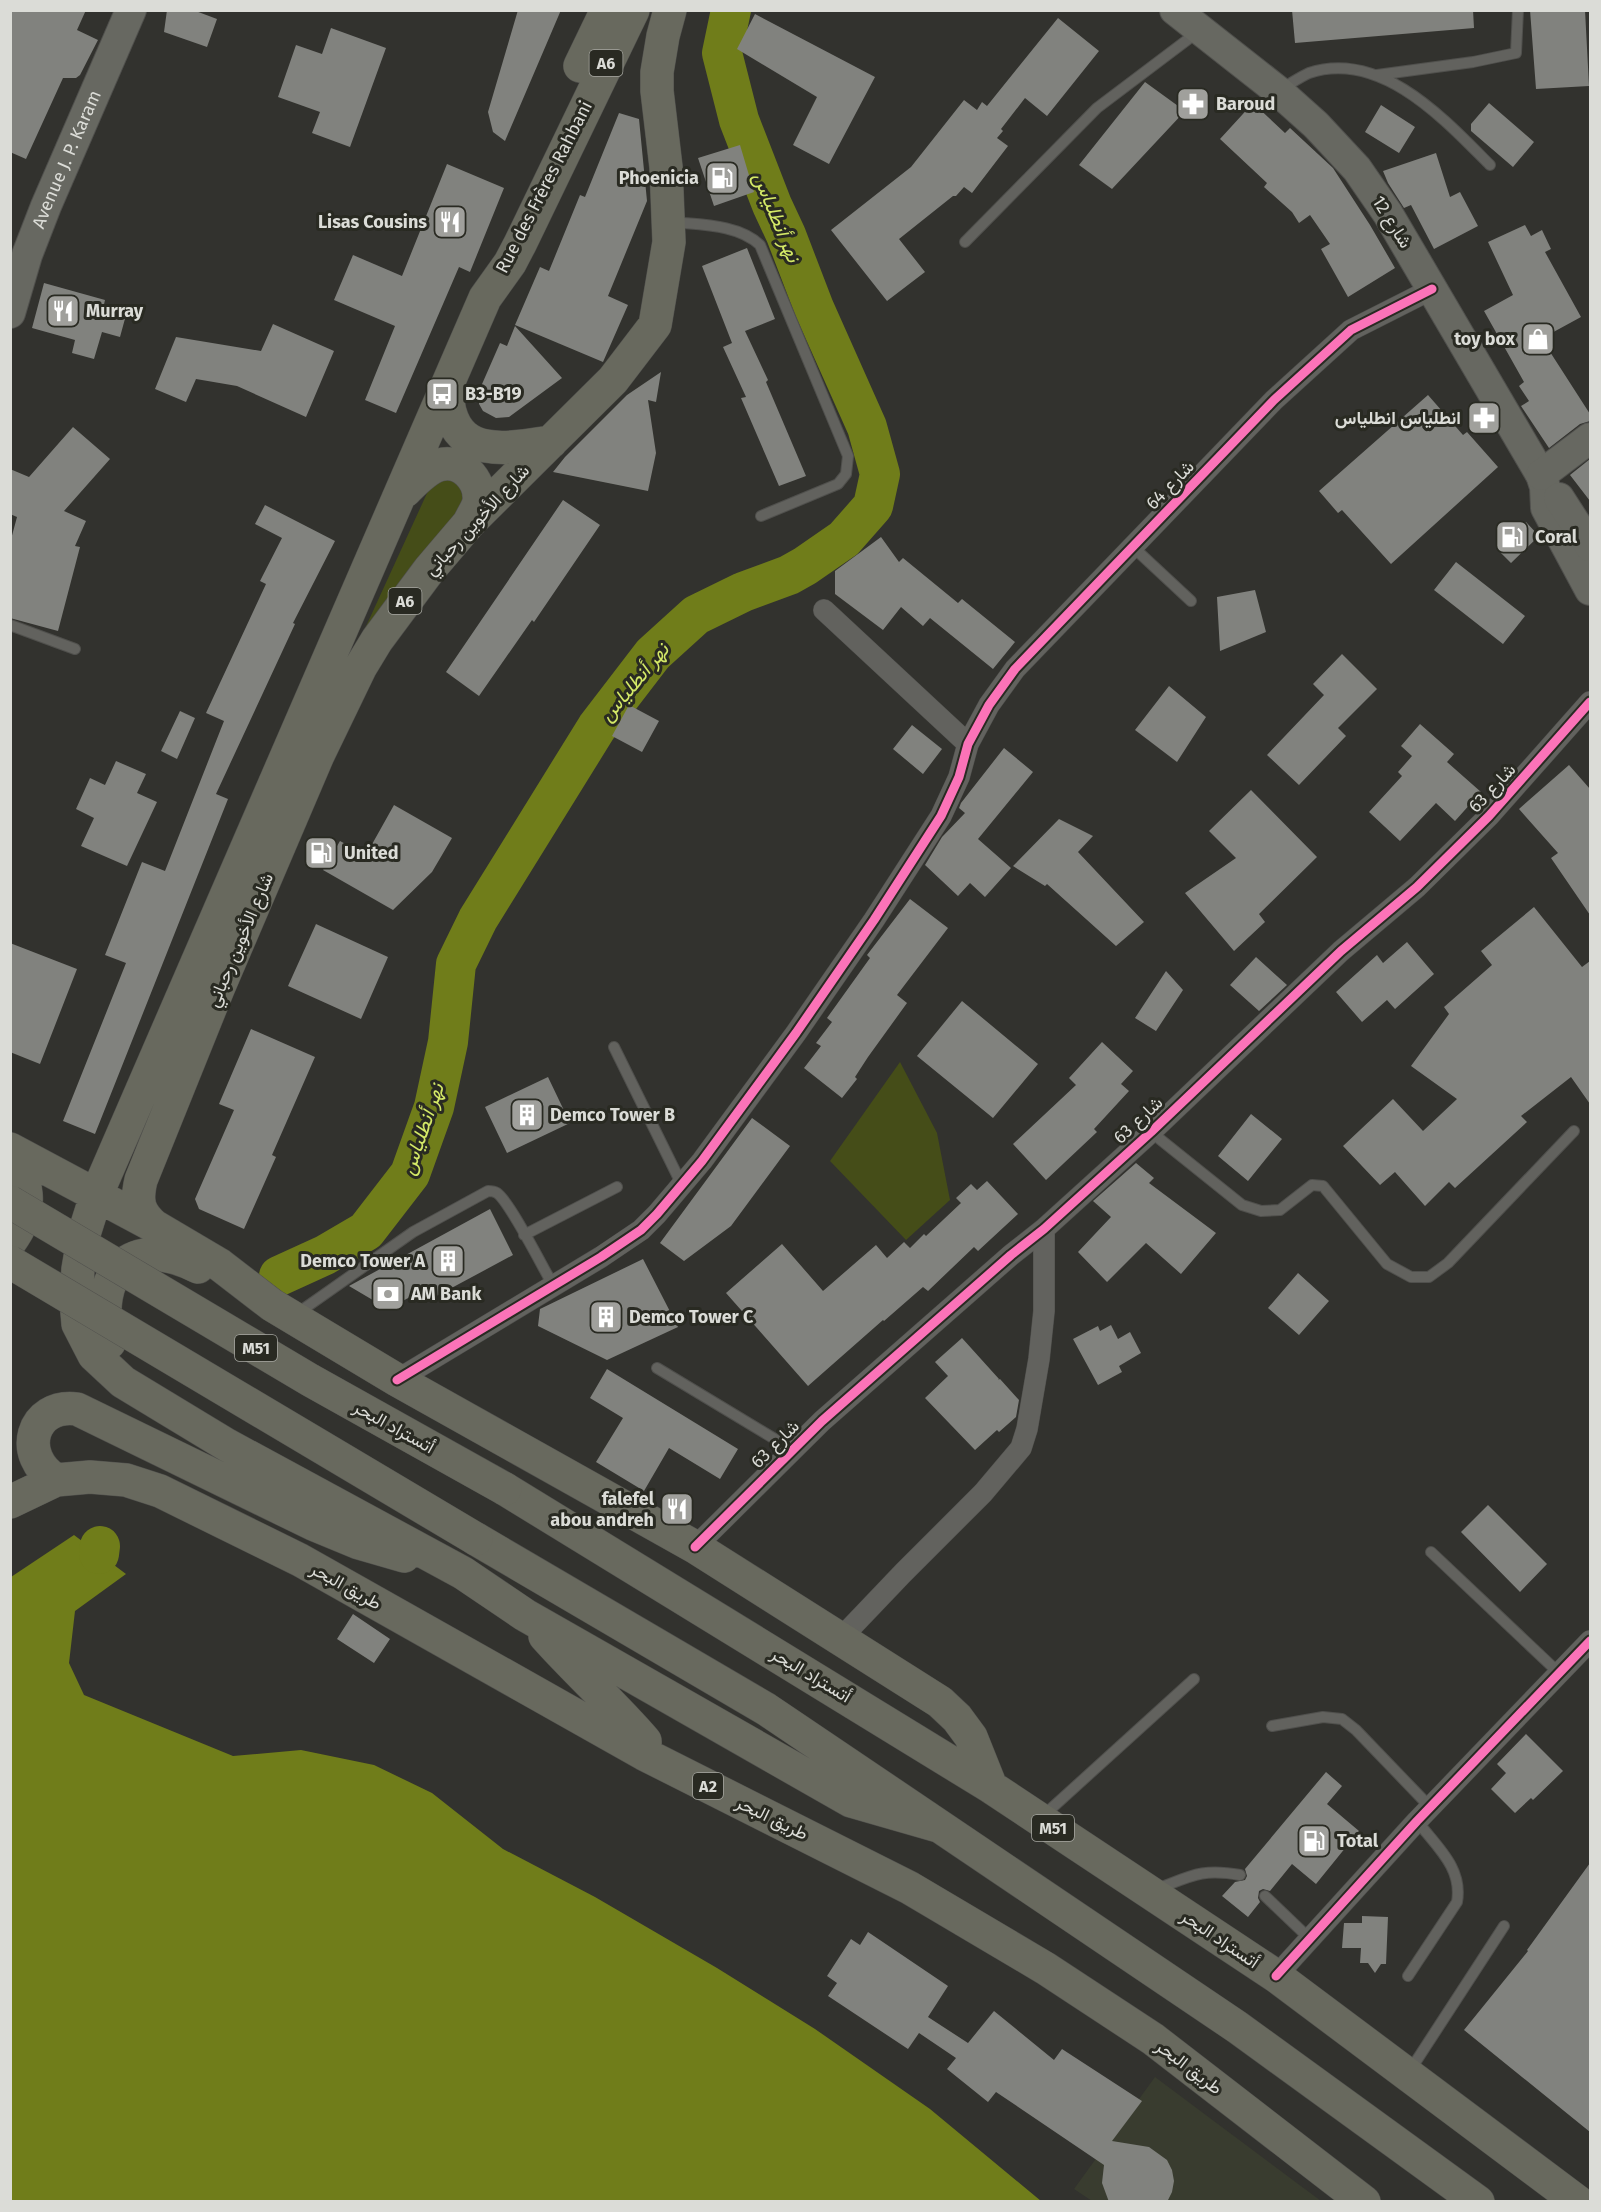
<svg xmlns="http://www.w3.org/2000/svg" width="1601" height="2212" font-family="'Fira Sans',Vazirmatn,sans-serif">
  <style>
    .built { fill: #393c2f }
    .green { fill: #454d18 }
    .water { fill: #707d1a }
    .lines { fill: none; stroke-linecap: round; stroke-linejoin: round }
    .river { stroke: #707d1a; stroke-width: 40 }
    .building { fill: #81827e }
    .lane-casing { stroke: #50504d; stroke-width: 12 }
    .street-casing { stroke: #50504d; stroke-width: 22 }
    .secondary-casing { stroke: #50504d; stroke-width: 32 }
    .highway-casing { stroke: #50504d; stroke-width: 34 }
    .lane { stroke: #62625e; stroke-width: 10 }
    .street { stroke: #62625e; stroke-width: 21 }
    .secondary { stroke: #676861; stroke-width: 30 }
    .highway { stroke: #68695e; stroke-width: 33 }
    .highway-bridge-casing { stroke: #50504d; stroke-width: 34; stroke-linecap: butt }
    .highway-bridge { stroke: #68695e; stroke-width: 33 }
    .cycleway-casing { stroke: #292a22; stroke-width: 13 }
    .cycleway { stroke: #fb73b8; stroke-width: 9 }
    .labels { text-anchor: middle; stroke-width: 6; stroke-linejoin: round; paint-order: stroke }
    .shield { fill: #292a22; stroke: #a6a7a1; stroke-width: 1.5 }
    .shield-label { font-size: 16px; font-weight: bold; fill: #dbdcd7 }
    .poi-label { font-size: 18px; font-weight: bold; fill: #dbdcd7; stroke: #292a22; text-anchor: start }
    .street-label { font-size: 18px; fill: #dbdcd7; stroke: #292a22 }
    .water-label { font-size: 20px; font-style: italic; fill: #d4e967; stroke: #292a22 }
  </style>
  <rect width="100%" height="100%" fill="#32322e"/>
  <path class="built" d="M1155 2077 1321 2201H1092L1074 2189Z"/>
  <path class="green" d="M452 478C465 491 464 499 458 515L328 703 368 622 428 491 435 482Z
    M900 1062 937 1133 950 1200 906 1240 830 1161Z"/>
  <path class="water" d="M74 1535 126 1574 75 1611 69 1663 84 1695 233 1756 301 1750 374 1765 432 1793 503 1849 595 1897 717 1968 815 2029 930 2109 1041 2201H11V1577Z"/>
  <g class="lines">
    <path class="river" d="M279 1276 325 1255 366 1231 410 1174 434 1107 448 1042 456 964 478 919 597 727 653 654 696 615 743 592 789 575 805 566 844 539 873 506 880 474 867 427 814 308 786 235 772 205 739 120 722 53 731 10
      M99 1554 100 1546"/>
  </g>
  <path class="building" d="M10 10H86L77 30 98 40 80 75 76 78H63L26 159 10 152Z
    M167 10H193L217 19 207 47 164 32Z
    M518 10H561L505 141 493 132 488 112Z
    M1292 10H1473L1474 28 1295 43Z
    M1530 10H1585L1589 86 1536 89Z
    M755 14 875 77 829 164 793 145 817 97 737 49Z
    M1058 18 1099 51 1047 116 1025 98 1001 129 1003 131 997 138 1008 146 972 193 964 187 956 196H953L899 239 925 272 887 301 831 230 911 167 964 100 977 110 982 102 987 106Z
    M331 28 386 48 350 147 312 133 320 112 278 97 296 45 322 54Z
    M1145 82 1185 111 1112 189 1079 165Z
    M1253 103 1285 133 1290 128 1333 168 1370 225 1395 268 1348 297 1321 249 1330 244 1310 215 1299 223 1292 212 1264 187 1267 183 1220 139Z
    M1489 103 1534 142 1513 167 1471 131V124Z
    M1381 105 1415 127 1399 153 1365 132Z
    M619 113 639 119 647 201 608 296 628 305 603 362 515 325 540 267 549 271 580 195 585 197Z
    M740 145 754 192 714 206 698 158Z
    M1436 153 1450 197 1460 192 1478 226 1434 249 1411 205 1404 208 1388 183 1383 171Z
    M447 164 504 188 470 272 459 267 396 413 365 400 395 326 334 300 353 255 402 276Z
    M1525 225 1531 236 1542 230 1551 249 1545 252 1581 317 1548 335 1549 338 1543 341 1590 414V421L1580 424 1549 448 1521 406 1529 401 1519 386 1524 382 1484 311 1513 295 1488 242Z
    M747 248 775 319 745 331 768 380 766 382 806 476 779 486 741 398 746 397 723 347 732 343 702 266Z
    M44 283 105 300 103 309 126 315 120 337 102 332 94 359 72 353 75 340 32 328Z
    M273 324 334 351 306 417 237 386 196 379 186 402 155 389 176 337 261 351Z
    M515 326 562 378 509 417 496 418 483 411 479 404V391L500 343 507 346Z
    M661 372 656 402 648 400 656 453 648 491 553 472 565 457 627 395Z
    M1428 395 1463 435 1467 432 1498 467 1391 564 1342 510 1338 513 1319 491Z
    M73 427 110 459 64 511 86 521 75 546 80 547 58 631 10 618V543L17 517 10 514V469L29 477Z
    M1590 459V501L1570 475Z
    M563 500 600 525 534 622 532 620 479 696 446 672Z
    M265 505 335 541 293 623 295 624 216 794 228 799 95 1134 63 1121 126 963 105 955 142 862 165 871 224 721 206 713 266 584 260 581 282 538 255 524Z
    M1526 522 1539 536 1511 563 1497 549Z
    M881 537 899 562 903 558 958 603 962 599 1015 642 993 669 930 618 923 626 901 607 883 630 835 594V571Z
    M1456 562 1525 616 1503 644 1434 590Z
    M1255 590 1266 632 1220 651 1217 597Z
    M1342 654 1377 689 1338 728 1346 736 1299 785 1267 755 1324 695 1313 684Z
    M1169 686 1206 717 1177 762 1135 730Z
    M629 705 659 721 642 752 612 736Z
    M180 711 195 718 177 759 161 751Z
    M1420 724 1454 754 1447 762 1481 792 1455 821 1436 803 1400 841 1369 812 1402 776 1398 772 1412 756 1401 746Z
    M912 725 942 749 923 774 893 749Z
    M1004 748 1033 772 978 839 1011 868 985 897 970 883 958 896 925 865 942 837 965 813 959 808 961 803Z
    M116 761 146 774 137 793 157 802 127 866 81 846 94 818 76 809 90 778 105 785Z
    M1569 765 1590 789V915L1551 858 1558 853 1519 809Z
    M1251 790 1317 857 1259 914 1265 922 1234 951 1185 893 1236 858 1209 831Z
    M394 805 452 838 432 872 393 910 323 870 340 841 366 855Z
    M1059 819 1093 836 1078 852 1144 922 1116 946 1047 884 1045 886 1013 866Z
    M910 899 948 928 897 995 907 1003 868 1057 855 1077 857 1079 842 1098 804 1068 821 1046 816 1043 832 1022 827 1018 870 958 867 955Z
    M1534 907 1582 967 1590 961V1104L1571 1077 1521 1116 1527 1122 1455 1188 1449 1182 1425 1206 1395 1172 1380 1185 1343 1146 1393 1099 1423 1131 1457 1099 1411 1066 1449 1014 1444 1007 1492 965 1481 951Z
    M316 924 388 957 361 1019 288 986Z
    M1407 942 1434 974 1395 1009 1387 1000 1362 1022 1336 992 1377 955 1383 963Z
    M10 943 77 969 40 1064 10 1052Z
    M1256 957 1287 985 1259 1011 1230 985Z
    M1166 971 1183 990 1156 1031 1135 1018Z
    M962 1001 1038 1064 993 1118 917 1056Z
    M251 1029 315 1057 272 1155 276 1157 244 1229 199 1209 195 1199 234 1110 219 1104Z
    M1102 1042 1133 1071 1121 1084 1129 1091 1094 1129 1097 1132 1046 1180 1013 1144 1076 1085 1069 1078Z
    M548 1077 570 1123 507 1153 485 1107Z
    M1251 1114 1282 1139 1248 1181 1218 1156Z
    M752 1118 790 1146 731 1226 684 1261 660 1243Z
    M1136 1163 1154 1178 1149 1183 1216 1233 1181 1274 1146 1243 1107 1282 1078 1252 1111 1217 1093 1201Z
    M987 1181 1018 1214 978 1251 974 1247 928 1291 923 1287 884 1321 883 1320 808 1386 726 1293 782 1244 823 1291 876 1245 887 1258 904 1242 910 1248 924 1234 926 1236 961 1203 956 1198 971 1184 977 1190Z
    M490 1209 513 1255 431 1299 426 1296 417 1301 410 1297 388 1309 349 1286Z
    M643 1259 678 1327 607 1360 538 1326 540 1309Z
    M1298 1273 1329 1301 1299 1335 1268 1308Z
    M1111 1325 1118 1339 1130 1332 1141 1353 1119 1366 1122 1372 1098 1385 1073 1339 1098 1326 1100 1331Z
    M962 1338 999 1379 998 1380 1000 1379 1019 1400 1016 1417 999 1432 997 1430 975 1450 925 1398 948 1376 935 1362Z
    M607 1369 738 1449 720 1479 669 1448 644 1491 596 1462 623 1418 590 1398Z
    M1488 1505 1547 1564 1520 1592 1461 1532Z
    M353 1614 390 1639 374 1663 337 1639Z
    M1526 1734 1563 1771 1533 1800 1531 1798 1515 1813 1491 1789 1506 1773 1497 1764Z
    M1326 1772 1342 1786 1327 1804 1359 1831 1316 1884 1292 1864 1270 1891 1263 1889 1259 1891 1258 1898 1260 1902 1248 1917 1222 1896 1235 1882 1245 1880 1247 1876 1245 1869Z
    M1590 1863V2132L1464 2030 1528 1951 1527 1950Z
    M1362 1916 1388 1917 1386 1964H1381L1375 1973 1368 1963H1360L1361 1948H1342L1344 1923H1362Z
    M868 1932 948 1986 928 2017 968 2043 994 2011 1054 2060 1062 2049 1142 2101 1112 2141 1149 2147 1167 2160 1172 2170 1174 2181 1172 2192 1167 2202H1109L1102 2183 1104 2165 996 2092 988 2102 947 2069 956 2058 919 2033 908 2049 828 1996 837 1983 827 1976 851 1939 860 1945Z"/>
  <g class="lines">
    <defs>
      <path id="lane" d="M1377 75 1473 62 1516 53 1518 10
        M1281 89C1290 84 1300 77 1309 73 1381 49 1445 120 1490 165
        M672 222C700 225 738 224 760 245L848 456 846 474 838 484 761 516
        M965 242 1097 108 1199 31
        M1133 547 1191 601
        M10 625 75 649
        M614 1047 682 1185
        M1151 1132 1242 1205 1261 1211 1280 1210 1312 1185 1323 1186 1387 1264 1411 1277H1429L1448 1263 1574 1131
        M524 1235 617 1187
        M295 1315 413 1232 488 1191C492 1191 494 1191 497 1193 510 1202 543 1268 553 1285
        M657 1368 793 1450
        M1431 1552 1559 1673
        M1272 1726 1323 1717 1342 1719 1356 1730 1431 1808
        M1043 1816 1194 1679
        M1157 1889C1191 1876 1202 1868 1240 1875
        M1265 1896 1310 1939
        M1408 1976 1457 1902C1463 1868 1437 1847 1417 1821
        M1409 2072 1504 1926"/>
      <path id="street" d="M824 610 968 744
        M397 1380 601 1257 641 1230 657 1214 702 1161 796 1033 874 920 941 816 959 777 968 744 989 705 1015 669 1274 400 1351 330 1432 289
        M695 1547 822 1421 1011 1255 1044 1229 1151 1132 1341 951 1417 887 1489 816 1590 702
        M841 1638 903 1573 983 1493 1021 1448 1027 1429 1039 1359 1044 1311V1229
        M1276 1976 1417 1821 1590 1641"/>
      <g id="secondary">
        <path d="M1175 10 1278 91 1316 125 1357 169 1388 214 1541 475 1545 487 1546 508 1590 590"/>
        <path id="s1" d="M10 313 27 255 46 206 131 10"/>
        <path d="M1541 475 1590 438"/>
        <path d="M1559 498 1590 546"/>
      </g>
      <path id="highway" d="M633 10 520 244 510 263 485 298 96 1196 84 1234 78 1269 76 1301 78 1324 94 1355 123 1382 227 1445 463 1573 525 1615 851 1801 938 1826
        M580 66 607 10
        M447 389C448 396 448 405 450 412 463 460 514 447 551 442
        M405 491C415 481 426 469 439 465 461 458 481 480 479 501 478 508 472 516 469 523
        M10 1149 154 1226 220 1265 272 1305 397 1380 695 1547 940 1702 957 1718 971 1737 991 1787
        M154 1226C138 1212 136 1201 141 1180L218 989 318 755 360 668 377 640 429 570 469 523 613 380 655 325 669 242 666 167 657 91V72L663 36 670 10
        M10 1242C34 1210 28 1187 14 1152
        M109 1343C92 1274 130 1232 198 1267
        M56 1480C17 1456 31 1403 77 1409L313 1524 359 1543 404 1556
        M505 1489 991 1787 1276 1976 1578 2202
        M10 1502 56 1480 90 1477 126 1480 160 1491 300 1560 644 1754 910 1888 1045 1968 1153 2039 1364 2202
        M476 1539 766 1709 1237 2027 1478 2202
        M545 1636C577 1672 614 1705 645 1741V1745"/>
    </defs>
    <use href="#lane" class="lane-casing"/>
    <use href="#street" class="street-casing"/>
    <use href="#secondary" class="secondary-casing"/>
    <use href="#highway" class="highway-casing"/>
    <use href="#lane" class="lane"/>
    <use href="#street" class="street"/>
    <use href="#secondary" class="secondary"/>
    <use href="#highway" class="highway"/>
    <defs>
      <path id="highway-bridge" d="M10 1202 310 1380 505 1489
        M10 1262 476 1539"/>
    </defs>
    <use href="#highway-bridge" class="highway-bridge-casing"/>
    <use href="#highway-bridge" class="highway-bridge"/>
    <defs>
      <path id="cycleway" d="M397 1380 601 1257 641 1230 657 1214 702 1161 796 1033 874 920 941 816 959 777 968 744 989 705 1015 669 1274 400 1351 330 1432 289
        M695 1547 822 1421 1011 1255 1044 1229 1151 1132 1341 951 1417 887 1489 816 1590 702
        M1276 1976 1417 1821 1590 1641"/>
    </defs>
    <use href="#cycleway" class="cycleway-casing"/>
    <use href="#cycleway" class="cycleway"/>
  </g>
  <defs>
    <symbol id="pharmacy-square" viewBox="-11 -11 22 22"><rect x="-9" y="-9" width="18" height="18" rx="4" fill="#a0a09c" stroke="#292a22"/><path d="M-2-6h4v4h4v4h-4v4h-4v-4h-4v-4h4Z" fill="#fff"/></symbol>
    <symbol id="fuel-square" viewBox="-11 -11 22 22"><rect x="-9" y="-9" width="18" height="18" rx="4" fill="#a0a09c" stroke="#292a22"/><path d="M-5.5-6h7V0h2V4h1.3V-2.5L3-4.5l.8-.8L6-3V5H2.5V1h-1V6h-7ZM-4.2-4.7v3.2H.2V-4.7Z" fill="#fff"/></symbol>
    <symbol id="restaurant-square" viewBox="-11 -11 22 22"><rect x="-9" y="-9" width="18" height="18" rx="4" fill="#a0a09c" stroke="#292a22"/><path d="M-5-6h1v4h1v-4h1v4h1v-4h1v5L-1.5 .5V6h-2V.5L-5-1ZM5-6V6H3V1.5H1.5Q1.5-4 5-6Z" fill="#fff"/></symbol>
    <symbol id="shop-square" viewBox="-11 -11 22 22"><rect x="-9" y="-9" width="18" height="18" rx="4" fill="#a0a09c" stroke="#292a22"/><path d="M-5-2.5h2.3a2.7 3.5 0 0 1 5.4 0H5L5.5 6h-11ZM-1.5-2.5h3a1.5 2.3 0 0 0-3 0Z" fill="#fff"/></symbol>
    <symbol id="bus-square" viewBox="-11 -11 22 22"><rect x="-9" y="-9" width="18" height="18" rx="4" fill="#a0a09c" stroke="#292a22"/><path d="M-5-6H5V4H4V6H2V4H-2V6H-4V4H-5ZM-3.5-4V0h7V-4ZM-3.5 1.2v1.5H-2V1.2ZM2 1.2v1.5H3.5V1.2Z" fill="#fff"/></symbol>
    <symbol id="building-square" viewBox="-11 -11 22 22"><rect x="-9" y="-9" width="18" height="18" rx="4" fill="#a0a09c" stroke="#292a22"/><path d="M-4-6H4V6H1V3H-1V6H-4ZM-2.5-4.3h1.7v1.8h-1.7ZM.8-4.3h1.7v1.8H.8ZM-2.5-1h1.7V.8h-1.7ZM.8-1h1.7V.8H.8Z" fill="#fff"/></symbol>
    <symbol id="bank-square" viewBox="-11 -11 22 22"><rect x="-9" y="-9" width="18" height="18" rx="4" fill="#a0a09c" stroke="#292a22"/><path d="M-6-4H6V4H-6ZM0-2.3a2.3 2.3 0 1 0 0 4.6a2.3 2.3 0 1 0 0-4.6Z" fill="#fff"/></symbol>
  </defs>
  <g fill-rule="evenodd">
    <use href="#pharmacy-square" x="1174" y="85" width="38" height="38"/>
    <use href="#fuel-square" x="703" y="159" width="38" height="38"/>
    <use href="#restaurant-square" x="431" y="203" width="38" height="38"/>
    <use href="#restaurant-square" x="44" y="292" width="38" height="38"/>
    <use href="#shop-square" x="1519" y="320" width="38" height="38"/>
    <use href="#bus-square" x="423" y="375" width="38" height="38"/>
    <use href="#pharmacy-square" x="1465" y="399" width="38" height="38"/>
    <use href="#fuel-square" x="1493" y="518" width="38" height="38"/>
    <use href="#fuel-square" x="302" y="834" width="38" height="38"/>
    <use href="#building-square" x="508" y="1096" width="38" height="38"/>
    <use href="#building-square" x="429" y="1242" width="38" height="38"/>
    <use href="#bank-square" x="369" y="1275" width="38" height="38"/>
    <use href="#building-square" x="587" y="1298" width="38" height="38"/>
    <use href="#restaurant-square" x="658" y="1490" width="38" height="38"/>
    <use href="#fuel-square" x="1295" y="1822" width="38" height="38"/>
  </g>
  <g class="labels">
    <g class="shield">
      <rect x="589.5" y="50" width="33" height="26" rx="4.5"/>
      <rect x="388.5" y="588" width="33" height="26" rx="4.5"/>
      <rect x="235" y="1335" width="42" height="26" rx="4.5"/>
      <rect x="693" y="1773" width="30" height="26" rx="4.5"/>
      <rect x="1032" y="1815" width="42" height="26" rx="4.5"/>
    </g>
    <g class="shield-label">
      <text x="606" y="69">A6</text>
      <text x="405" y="607">A6</text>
      <text x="256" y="1354">M51</text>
      <text x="708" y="1792">A2</text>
      <text x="1053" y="1834">M51</text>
    </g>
    <g class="poi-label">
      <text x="1216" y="110">Baroud</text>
      <text x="699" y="184" text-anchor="end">Phoenicia</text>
      <text x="427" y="228" text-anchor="end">Lisas Cousins</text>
      <text x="86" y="317">Murray</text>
      <text x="1515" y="345" text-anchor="end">toy box</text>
      <text x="465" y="400">B3-B19</text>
      <text x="1461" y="424" text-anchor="end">انطلياس انطلياس</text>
      <text x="1535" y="543">Coral</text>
      <text x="344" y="859">United</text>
      <text x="550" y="1121">Demco Tower B</text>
      <text x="425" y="1267" text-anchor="end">Demco Tower A</text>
      <text x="411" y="1300">AM Bank</text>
      <text x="629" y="1323">Demco Tower C</text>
      <text x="654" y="1505" text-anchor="end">falefel<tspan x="654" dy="21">abou andreh</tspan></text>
      <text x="1337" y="1847">Total</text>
    </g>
    <g class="street-label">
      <text dy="6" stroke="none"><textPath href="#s1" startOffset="164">Avenue J. P. Karam</textPath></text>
      <text transform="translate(544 187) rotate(-63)" y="6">Rue des Frères Rahbani</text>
      <text transform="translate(1392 222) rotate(58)" y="6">شارع 12</text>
      <text transform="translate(1170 485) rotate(-46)" y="6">شارع 64</text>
      <text transform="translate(477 520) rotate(-47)" y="6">شارع الأخوين رحباني</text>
      <text transform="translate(1492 788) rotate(-47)" y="6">شارع 63</text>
      <text transform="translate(240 940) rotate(-67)" y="6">شارع الأخوين رحباني</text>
      <text transform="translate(1138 1120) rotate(-43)" y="6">شارع 63</text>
      <text transform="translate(394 1427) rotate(29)" y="6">أتستراد البحر</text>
      <text transform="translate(775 1444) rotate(-45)" y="6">شارع 63</text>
      <text transform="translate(346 1586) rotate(29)" y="6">طريق البحر</text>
      <text transform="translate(811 1675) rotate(31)" y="6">أتستراد البحر</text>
      <text transform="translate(772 1818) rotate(26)" y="6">طريق البحر</text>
      <text transform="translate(1220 1939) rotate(34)" y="6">أتستراد البحر</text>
      <text transform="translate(1189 2067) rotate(37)" y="6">طريق البحر</text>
    </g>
    <g class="water-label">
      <text transform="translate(777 217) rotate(68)" y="7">نهر أنطلياس</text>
      <text transform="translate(634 682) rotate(-50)" y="7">نهر أنطلياس</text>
      <text transform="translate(422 1129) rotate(-71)" y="7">نهر أنطلياس</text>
    </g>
  </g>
  <rect width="1601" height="2212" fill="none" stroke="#dbdcd7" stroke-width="24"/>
</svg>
